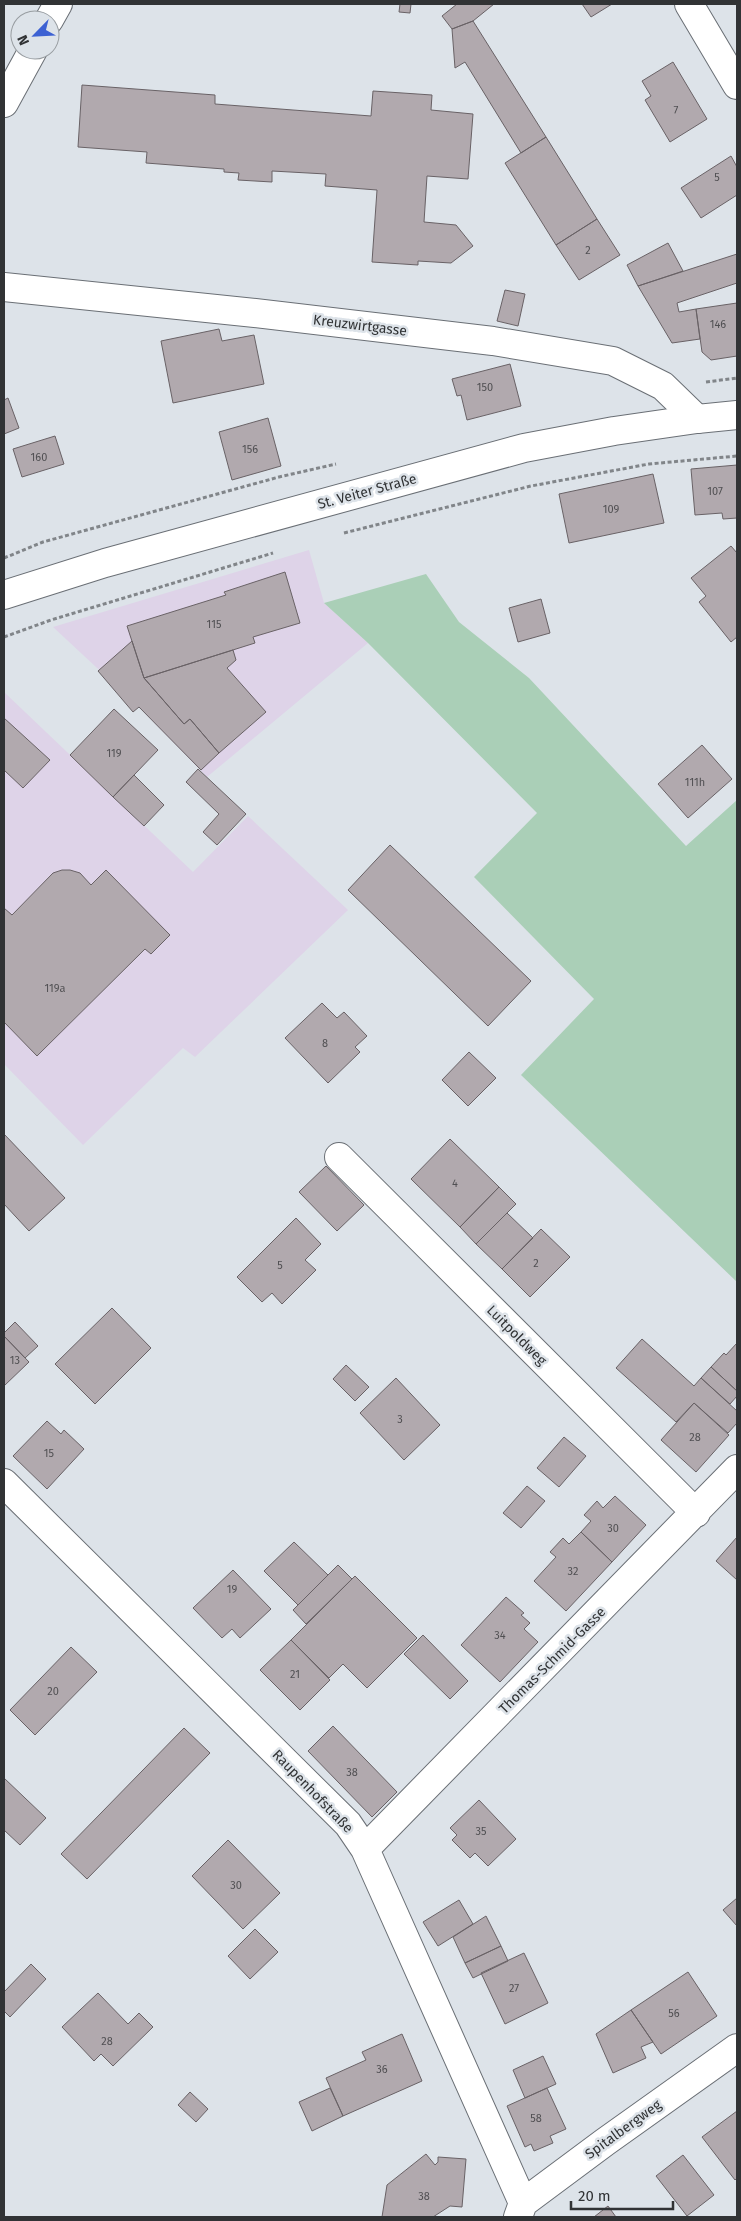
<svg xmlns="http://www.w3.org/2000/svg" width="741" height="2221" font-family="'Fira Sans',sans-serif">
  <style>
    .commercial { fill: #ded3e8 }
    .green { fill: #aacfb7 }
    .building { fill: #b1a9ae; stroke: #696266 }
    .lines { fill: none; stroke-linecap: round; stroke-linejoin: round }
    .street-casing { stroke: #6a6f75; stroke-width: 30 }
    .secondary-casing { stroke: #6a6f75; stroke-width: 30 }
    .path { stroke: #818589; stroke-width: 3; stroke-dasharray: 4 2.5; stroke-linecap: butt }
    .street { stroke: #fff; stroke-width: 28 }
    .secondary { stroke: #fff; stroke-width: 28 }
    .labels { text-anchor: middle; stroke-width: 5; stroke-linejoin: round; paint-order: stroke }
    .number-label { font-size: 11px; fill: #515053 }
    .street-label { font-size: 14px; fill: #313335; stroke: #dde3e9 }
  </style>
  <rect width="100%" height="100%" fill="#dde3e9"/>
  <path class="commercial" d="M309 550 324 603 368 643 207 777 139 707 53 627Z
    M4 692 193 872 248 816 348 910 195 1057 183 1048 83 1145 4 1064Z"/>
  <path class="green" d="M426 574 459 622 529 678 686 846 737 800V1282L521 1075 594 999 474 877 537 813 368 643 324 603Z"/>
  <path class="building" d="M400 4H411L410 13 399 12Z
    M457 4H494L473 21 452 29 442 16Z
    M582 4H612L591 17Z
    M473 21 546 137 521 153 465 62 455 68 452 29Z
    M673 62 707 119 670 142 645 100 651 96 642 81Z
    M82 85 215 95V104L371 116 373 91 432 95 431 110 473 114 468 179 427 176 424 222 456 225 473 246 451 263 418 261V265L372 262 377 190 325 186 326 174 272 171V182L238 180 239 173 224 172V169L146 163 147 152 78 147Z
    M546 137 597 219 556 245 505 163Z
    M731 156 737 167V195L701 218 681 188Z
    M597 219 620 255 579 280 556 245Z
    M668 243 683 271 638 286 627 265Z
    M737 254V283L677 303 679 312 696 309 700 339 672 343 638 286Z
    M505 290 525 294 518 326 497 321Z
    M737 303V356L711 360 702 352 696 309Z
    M219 329 222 341 254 335 264 384 173 403 161 341Z
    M510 364 521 406 467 420 461 395 457 396 452 379Z
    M8 398 19 428 4 434V400Z
    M268 418 281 466 232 480 219 432Z
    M55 436 64 464 22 477 13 449Z
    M737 465V518L723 519 722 513 695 515 691 469Z
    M653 474 664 523 569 543 559 494Z
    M731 546 737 553V637L731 642 699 602 706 596 691 578Z
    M285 572 300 623 253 637 255 643 144 678 127 626 226 595 224 592Z
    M541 599 550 633 518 642 509 608Z
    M132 641 144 678 184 724 190 719 219 753 201 770 139 707 133 712 98 671Z
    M233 650 236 660 227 668 266 712 219 753 190 719 184 724 144 678Z
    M114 709 158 750 113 797 70 755Z
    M4 718 50 760 23 788 4 770Z
    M702 745 732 779 688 818 658 784Z
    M198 769 246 814 217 845 203 832 219 814 186 782Z
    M134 775 164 805 144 826 113 797Z
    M390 845 531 981 488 1026 348 890Z
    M62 870H70L80 873 91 885 106 870 170 935 151 954 145 949 37 1056 4 1022V908L12 915 53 873Z
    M322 1003 337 1018 344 1012 367 1036 355 1047 360 1052 328 1083 285 1038Z
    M469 1052 496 1078 468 1106 442 1080Z
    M4 1134 65 1198 29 1231 4 1204Z
    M450 1139 499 1187 460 1227 411 1179Z
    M326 1166 364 1205 337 1231 299 1192Z
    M499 1187 516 1204 476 1244 460 1227Z
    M507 1213 533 1238 502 1269 476 1244Z
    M296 1218 321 1244 305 1260 316 1270 282 1304 272 1293 262 1302 237 1277Z
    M541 1229 570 1257 530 1297 502 1269Z
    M112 1308 151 1348 95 1404 55 1364Z
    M15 1322 38 1346 25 1358 4 1336V1333Z
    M4 1336 29 1362 4 1386Z
    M642 1339 694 1386 701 1378 737 1411V1423L728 1433 694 1403 676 1422 616 1368Z
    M737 1343V1391L711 1367 724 1353 726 1355Z
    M346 1365 369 1387 355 1401 333 1379Z
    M711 1367 737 1391V1396L730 1404 701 1378Z
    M396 1378 440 1425 404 1460 360 1413Z
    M694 1403 729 1435 696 1472 661 1440Z
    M47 1421 61 1434 64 1430 84 1449 47 1489 13 1456Z
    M564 1437 586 1456 559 1487 537 1468Z
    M527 1486 545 1501 521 1528 503 1513Z
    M615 1496 646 1525 612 1562 581 1532 591 1521 584 1515 597 1501 603 1508Z
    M581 1532 612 1562 566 1611 534 1581 556 1557 550 1552 563 1538 569 1544Z
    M737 1537V1580L716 1561Z
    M294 1542 328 1575 298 1605 264 1571Z
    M338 1565 352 1579 306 1624 293 1610Z
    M233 1570 271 1609 240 1638 232 1629 222 1638 193 1608Z
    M355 1576 417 1638 367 1688 343 1664 329 1678 291 1640Z
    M506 1597 524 1613 521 1615 530 1623 524 1629 538 1642 500 1682 461 1645Z
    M423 1635 468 1681 450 1699 404 1654Z
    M291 1640 330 1680 300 1710 260 1670Z
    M71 1647 97 1672 35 1735 10 1710Z
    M333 1726 397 1792 372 1817 308 1751Z
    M184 1728 210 1753 87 1879 61 1854Z
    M4 1778 46 1818 20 1845 4 1830Z
    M479 1800 516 1839 488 1866 475 1853 470 1858 452 1840 457 1835 450 1828Z
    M228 1840 280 1893 243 1929 192 1876Z
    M737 1898V1926L723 1910Z
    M459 1900 473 1924 438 1946 423 1922Z
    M486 1916 501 1946 465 1963 453 1937Z
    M255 1929 278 1952 250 1979 228 1956Z
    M501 1946 508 1961 473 1978 465 1963Z
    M524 1953 548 2003 505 2024 481 1973Z
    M31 1964 46 1979 10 2017 4 2011V1992Z
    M688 1972 717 2016 661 2054 631 2010Z
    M98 1993 128 2024 139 2013 153 2027 113 2066 101 2054 94 2061 62 2027Z
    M631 2010 653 2042 641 2047 646 2058 613 2073 596 2034Z
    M402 2034 422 2081 343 2116 326 2078 366 2060 362 2052Z
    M543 2056 556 2084 525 2098 513 2070Z
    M330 2088 343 2116 312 2131 299 2102Z
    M547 2088 566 2129 550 2136 553 2143 534 2151 531 2144 525 2147 507 2106Z
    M190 2092 208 2109 196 2122 178 2105Z
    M737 2111V2178L735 2180 702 2137Z
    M426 2154 435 2165 438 2162V2157L466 2159 462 2207 450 2206 433 2217H382L387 2185Z
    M683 2155 714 2195 687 2216 656 2176Z
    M608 2206 616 2217H594Z"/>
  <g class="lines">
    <defs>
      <path id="street" d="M689 4 737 85
        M4 287 255 313 493 341 613 361 663 386 697 419
        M339 1157 696 1513
        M4 1483 348 1824 365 1849 523 2203
        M365 1849 737 1469
        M518 2217 523 2203 605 2142 737 2048"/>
      <path id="secondary" d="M49 20 58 4
        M4 103 33 50
        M4 595 105 563 524 448 614 431 697 419 737 415"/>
    </defs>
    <use href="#street" class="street-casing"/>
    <use href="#secondary" class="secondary-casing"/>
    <path class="path" d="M706 382 737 378
      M344 533 531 486 649 464 737 456
      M4 558 43 542 279 477 336 464
      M4 637 51 620 273 553"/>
    <use href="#street" class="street"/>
    <use href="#secondary" class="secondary"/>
  </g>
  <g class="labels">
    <g class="number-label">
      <text x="676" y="114">7</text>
      <text x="717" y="181">5</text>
      <text x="588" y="254">2</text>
      <text x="718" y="328">146</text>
      <text x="485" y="391">150</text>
      <text x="250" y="453">156</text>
      <text x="39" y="461">160</text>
      <text x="715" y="495">107</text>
      <text x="611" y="513">109</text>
      <text x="214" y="628">115</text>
      <text x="114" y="757">119</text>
      <text x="695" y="786">111h</text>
      <text x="55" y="992">119a</text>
      <text x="325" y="1047">8</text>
      <text x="455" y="1187">4</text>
      <text x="536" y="1267">2</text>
      <text x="280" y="1269">5</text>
      <text x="15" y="1364">13</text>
      <text x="400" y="1423">3</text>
      <text x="695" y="1441">28</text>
      <text x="49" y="1457">15</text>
      <text x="613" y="1532">30</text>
      <text x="573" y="1575">32</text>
      <text x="232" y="1593">19</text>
      <text x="500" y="1639">34</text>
      <text x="295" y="1678">21</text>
      <text x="53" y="1695">20</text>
      <text x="352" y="1776">38</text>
      <text x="481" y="1835">35</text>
      <text x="236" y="1889">30</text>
      <text x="514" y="1992">27</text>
      <text x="674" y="2017">56</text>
      <text x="107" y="2045">28</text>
      <text x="382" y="2073">36</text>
      <text x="536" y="2122">58</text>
      <text x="424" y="2200">38</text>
    </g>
    <g class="street-label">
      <text transform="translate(360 325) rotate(7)" y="5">Kreuzwirtgasse</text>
      <text transform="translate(367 491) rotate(-15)" y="5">St. Veiter Straße</text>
      <text transform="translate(517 1335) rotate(45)" y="5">Luitpoldweg</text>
      <text transform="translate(552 1660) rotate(-45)" y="5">Thomas-Schmid-Gasse</text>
      <text transform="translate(313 1791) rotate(46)" y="5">Raupenhofstraße</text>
      <text transform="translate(623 2129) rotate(-36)" y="5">Spitalbergweg</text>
    </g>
  </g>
  <rect width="741" height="2221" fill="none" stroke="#313335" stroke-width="10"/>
  <g transform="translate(35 35) rotate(246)"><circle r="24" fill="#dde3e9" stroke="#989da1"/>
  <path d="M0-4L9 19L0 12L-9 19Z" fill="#3c61d3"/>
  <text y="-8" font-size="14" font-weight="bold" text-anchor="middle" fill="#313335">N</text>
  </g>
  <path d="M571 2201v8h102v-8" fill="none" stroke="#313335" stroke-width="2.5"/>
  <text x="578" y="2201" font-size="15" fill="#313335" stroke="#dde3e9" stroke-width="4" paint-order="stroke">20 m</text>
</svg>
